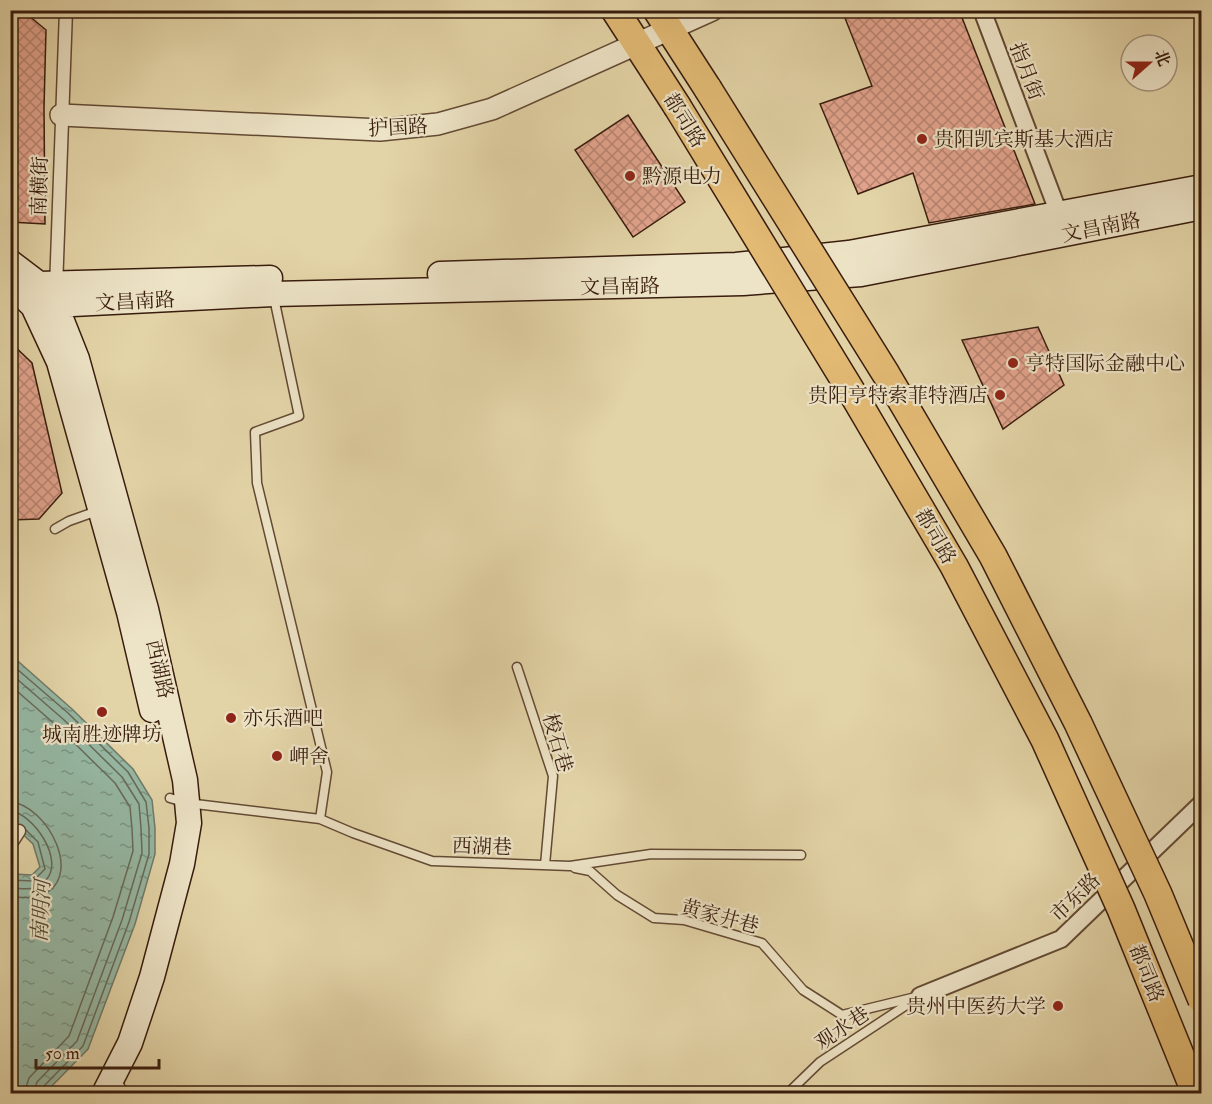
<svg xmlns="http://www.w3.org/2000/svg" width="1212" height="1104" font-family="'IM FELL Double Pica','Noto Serif SC',serif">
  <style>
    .water { fill: url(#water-ripples); stroke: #707a68; stroke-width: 1.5 }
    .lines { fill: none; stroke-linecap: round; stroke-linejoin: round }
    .shore { stroke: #676a58; stroke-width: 1.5 }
    .building { fill: url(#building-cross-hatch); stroke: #381c0d; stroke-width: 1.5 }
    .service-casing { stroke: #634a34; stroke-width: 11 }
    .pedestrian-casing { stroke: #634a34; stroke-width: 15 }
    .minor-casing { stroke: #634a34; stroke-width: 20 }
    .tertiary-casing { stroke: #634a34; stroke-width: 24 }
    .secondary-casing { stroke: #381c0d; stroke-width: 27 }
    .primary-casing { stroke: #381c0d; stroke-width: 30 }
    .service { stroke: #ede3c6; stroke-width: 8 }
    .pedestrian { stroke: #ede3c6; stroke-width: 12 }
    .minor { stroke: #ede3c6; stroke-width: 16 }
    .tertiary { stroke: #ede3c6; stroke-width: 21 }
    .secondary { stroke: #ede3c6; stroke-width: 24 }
    .primary { stroke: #e2ba74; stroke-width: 27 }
    .primary-bridge-casing { stroke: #381c0d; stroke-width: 30; stroke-linecap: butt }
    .primary-bridge { stroke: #e2ba74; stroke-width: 27 }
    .poi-dot { fill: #8f2418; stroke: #ede3c6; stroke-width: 2 }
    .labels { text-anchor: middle; stroke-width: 4.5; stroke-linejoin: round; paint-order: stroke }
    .street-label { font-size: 20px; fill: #381c0d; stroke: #ede3c6 }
    .poi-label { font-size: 20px; fill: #381c0d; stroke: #ede3c6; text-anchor: start }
    .water-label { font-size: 21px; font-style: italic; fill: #544b3a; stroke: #ede3c6 }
  </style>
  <defs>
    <pattern id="water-ripples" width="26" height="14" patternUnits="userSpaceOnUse" patternTransform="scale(1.5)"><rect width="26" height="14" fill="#96b8a4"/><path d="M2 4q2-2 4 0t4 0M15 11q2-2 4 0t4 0" fill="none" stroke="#7b9584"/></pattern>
    <pattern id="building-cross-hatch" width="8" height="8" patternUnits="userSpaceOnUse" patternTransform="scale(1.5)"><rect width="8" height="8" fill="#e3a48e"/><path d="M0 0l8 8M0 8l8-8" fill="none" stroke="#b98572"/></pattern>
  </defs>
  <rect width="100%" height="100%" fill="#e3d4a7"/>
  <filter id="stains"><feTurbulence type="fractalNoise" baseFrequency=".00333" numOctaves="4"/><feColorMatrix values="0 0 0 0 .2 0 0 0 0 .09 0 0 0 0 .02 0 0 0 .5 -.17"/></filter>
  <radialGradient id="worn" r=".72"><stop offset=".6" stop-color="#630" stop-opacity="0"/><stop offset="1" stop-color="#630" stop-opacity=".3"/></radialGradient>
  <path class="water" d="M11 655 72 709 133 769 152 800 155 828V854L135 924 88 1049 45 1093H11V872L13 874 32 875 40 867 33 844 11 823Z"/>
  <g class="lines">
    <path class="shore" d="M10 663 68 713 128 772 146 802 149 828V854L129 922 83 1046 43 1087 41 1094
      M10 673 63 719 122 777 139 804 141 828 142 853 122 920 77 1041 37 1082 33 1094
      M10 685 57 726 115 783 130 807 132 829 133 851 113 917 69 1036 29 1078 24 1094
      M10 802C47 804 87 880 39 896 30 899 19 897 10 897
      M10 811C33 813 65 860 46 880 42 884 39 887 34 888 27 890 18 888 10 888
      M10 880 33 881 45 869 38 842 26 830"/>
  </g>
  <path class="building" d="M10 10H22L46 30 44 108 45 224 10 222Z
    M852 10H959L1035 204 929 223 913 173 858 194 820 104 872 86 843 13Z
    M628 115 685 202 633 237 575 150Z
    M1038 327 1064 385 1003 429 962 340Z
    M10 342 32 363 62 493 39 519 10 520Z"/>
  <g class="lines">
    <defs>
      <path id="service" d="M274 298 299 416 255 432 257 483 327 772 320 819
        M55 529 69 521 100 510
        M517 667 553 776 545 865
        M170 798 187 803 320 819 353 833 432 861 570 866 651 854 801 855
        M575 868 590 871 617 895 654 918 684 920 762 943 803 990 842 1015 920 996
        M116 1080 125 1094
        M787 1094 820 1062 914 1000"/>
      <path id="pedestrian" d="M56 288 66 10
        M10 845 19 831"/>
      <path id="minor" d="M982 10 1059 214
        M920 996 1061 939 1202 803"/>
      <path id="tertiary" d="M61 115 380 130 438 124 492 109 712 10"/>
      <path id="secondary" d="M10 262 39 284 56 306 77 359 146 609 185 780 189 823 182 864 152 977 130 1043 104 1094
        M440 274 736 265 849 253 1202 187
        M10 284 33 306 59 362 129 612 152 710
        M39 284 270 278
        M33 306 273 294 743 283 861 274 1202 207"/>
      <path id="primary" d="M615 10 677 106
        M657 10 708 89"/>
    </defs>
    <use href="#service" class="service-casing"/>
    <use href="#pedestrian" class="pedestrian-casing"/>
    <use href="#minor" class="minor-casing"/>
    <use href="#tertiary" class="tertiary-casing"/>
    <use href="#secondary" class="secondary-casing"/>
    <use href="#primary" class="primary-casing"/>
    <use href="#service" class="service"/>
    <use href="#pedestrian" class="pedestrian"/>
    <use href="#minor" class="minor"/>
    <use href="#tertiary" class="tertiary"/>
    <use href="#secondary" class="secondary"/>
    <use href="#primary" class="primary"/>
    <defs>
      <path id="primary-bridge" d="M708 89 886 374 993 556 1078 723 1158 894 1202 1000
        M677 106 853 394 954 566 1045 740 1121 909 1196 1094"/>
    </defs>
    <use href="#primary-bridge" class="primary-bridge-casing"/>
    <use href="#primary-bridge" class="primary-bridge"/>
  </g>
  <g class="poi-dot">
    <circle cx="922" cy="139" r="6"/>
    <circle cx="630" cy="176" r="6"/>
    <circle cx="1013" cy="363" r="6"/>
    <circle cx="1000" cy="395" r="6"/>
    <circle cx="102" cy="712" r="6"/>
    <circle cx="231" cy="718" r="6"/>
    <circle cx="277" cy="756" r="6"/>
    <circle cx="1058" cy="1006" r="6"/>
  </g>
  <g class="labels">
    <g class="street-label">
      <text transform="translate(1027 71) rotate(69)" y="7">指月街</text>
      <text transform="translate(685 120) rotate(58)" y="7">都司路</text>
      <text transform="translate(398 127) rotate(-3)" y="7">护国路</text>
      <text transform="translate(39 186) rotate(-88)" y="7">南横街</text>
      <text transform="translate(1101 227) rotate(-11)" y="7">文昌南路</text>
      <text transform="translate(620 286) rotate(-1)" y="7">文昌南路</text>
      <text transform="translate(135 301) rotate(-3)" y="7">文昌南路</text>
      <text transform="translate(936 536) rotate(60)" y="7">都司路</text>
      <text transform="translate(160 669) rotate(77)" y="7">西湖路</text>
      <text transform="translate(558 743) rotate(74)" y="7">梭石巷</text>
      <text transform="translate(482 846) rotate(2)" y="7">西湖巷</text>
      <text transform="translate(1075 897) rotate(-44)" y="7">市东路</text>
      <text transform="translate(720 916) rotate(15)" y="7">黄家井巷</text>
      <text transform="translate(1147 973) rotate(68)" y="7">都司路</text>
      <text transform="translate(842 1028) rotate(-34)" y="7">观水巷</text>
    </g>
    <g class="poi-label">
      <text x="934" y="146">贵阳凯宾斯基大酒店</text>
      <text x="642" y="183">黔源电力</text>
      <text x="1025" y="370">亨特国际金融中心</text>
      <text x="988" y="402" text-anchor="end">贵阳亨特索菲特酒店</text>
      <text x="243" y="725">亦乐酒吧</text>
      <text x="102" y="741" text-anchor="middle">城南胜迹牌坊</text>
      <text x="289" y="763">岬舍</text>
      <text x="1046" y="1013" text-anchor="end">贵州中医药大学</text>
    </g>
    <g class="water-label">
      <text transform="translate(41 911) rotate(-87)" y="7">南明河</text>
    </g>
  </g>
  <rect width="1212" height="1104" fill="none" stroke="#e3d4a7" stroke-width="36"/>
  <rect x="12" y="12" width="1188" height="1080" fill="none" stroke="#381c0d" stroke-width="3"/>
  <rect x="18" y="18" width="1176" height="1068" fill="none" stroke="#381c0d" stroke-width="1.5"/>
  <g transform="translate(1149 63) rotate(69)"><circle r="28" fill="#ede3c6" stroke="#a5937c" stroke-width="1.5"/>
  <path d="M0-4.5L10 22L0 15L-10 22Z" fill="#8f2418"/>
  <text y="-9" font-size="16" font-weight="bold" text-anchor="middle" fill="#381c0d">北</text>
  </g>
  <path d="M36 1059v9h123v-9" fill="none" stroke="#381c0d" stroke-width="3"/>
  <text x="45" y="1059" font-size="18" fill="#381c0d" stroke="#ede3c6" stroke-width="4.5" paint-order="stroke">50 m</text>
  <rect width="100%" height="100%" filter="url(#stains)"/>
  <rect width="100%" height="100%" fill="url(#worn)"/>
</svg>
